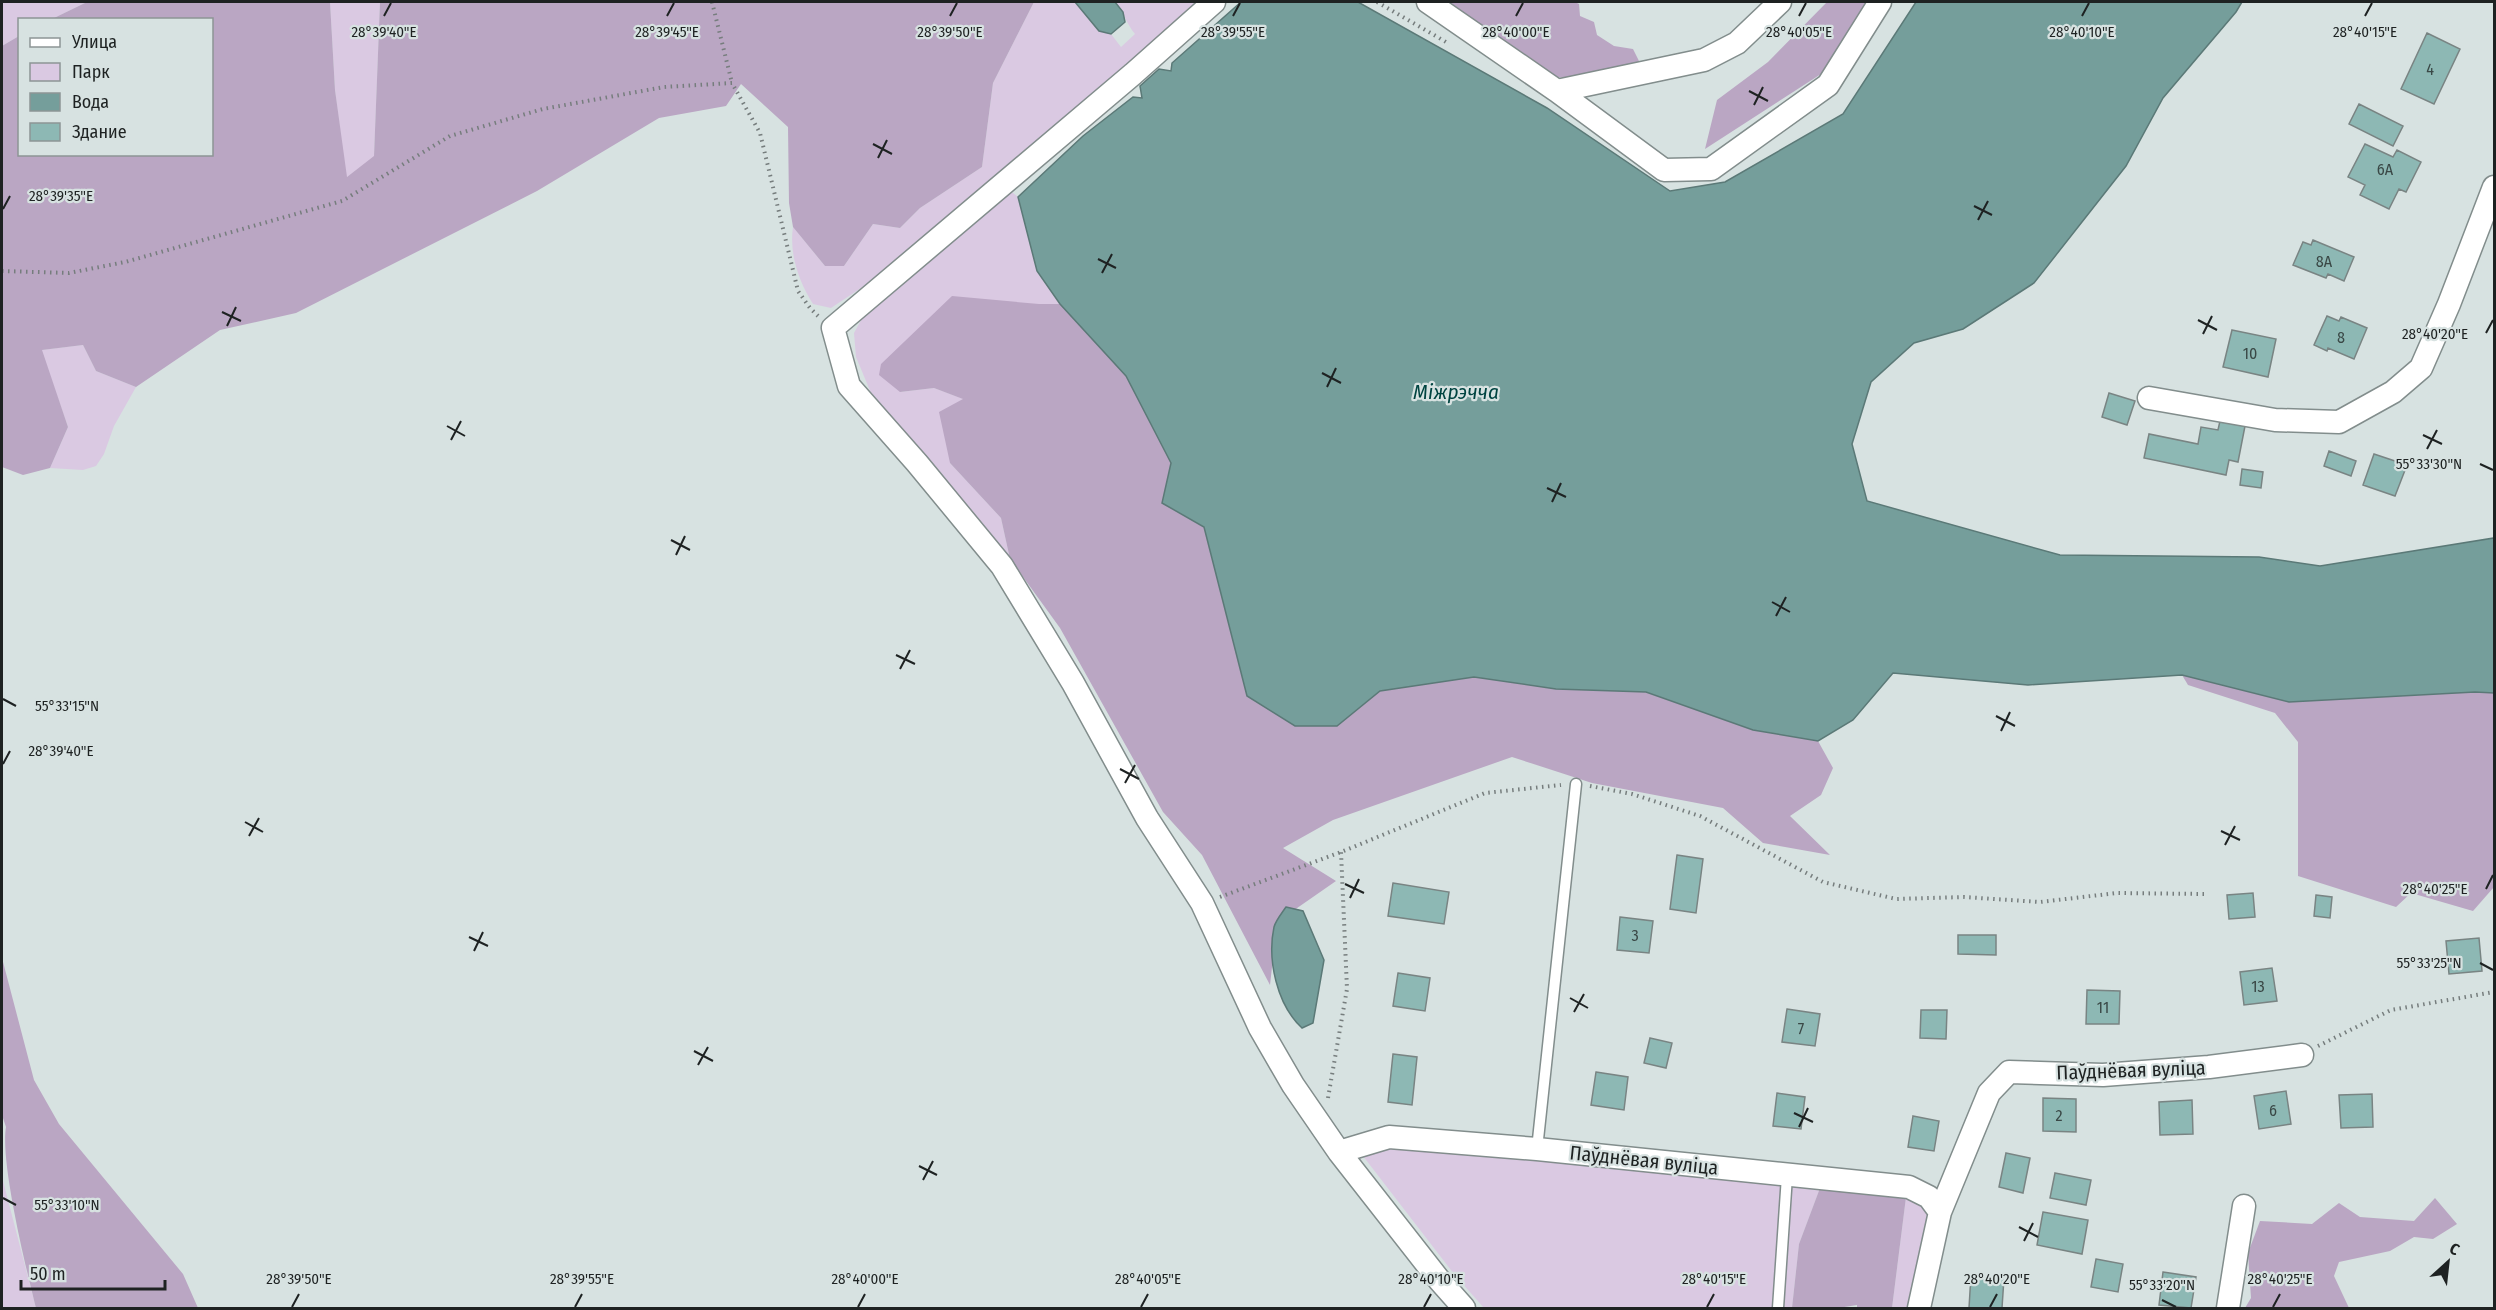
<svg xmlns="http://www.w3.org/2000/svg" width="2496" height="1310" font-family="'Fira Sans Condensed',sans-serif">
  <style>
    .green { fill: #dac9e2 }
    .forest { fill: #baa6c3 }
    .water { fill: #759e9b; stroke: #5b7977; stroke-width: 1.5 }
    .building { fill: #8db8b4; stroke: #798483; stroke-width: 1.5 }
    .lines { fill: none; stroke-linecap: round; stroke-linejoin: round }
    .service-casing { stroke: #828d8c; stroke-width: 13 }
    .minor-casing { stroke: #828d8c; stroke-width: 25 }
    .path { stroke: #767d7d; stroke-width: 4; stroke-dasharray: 1.5 4.5; stroke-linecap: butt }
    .service { stroke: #fff; stroke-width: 10 }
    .minor { stroke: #fff; stroke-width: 22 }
    .ticks { fill: none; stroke: #1e2222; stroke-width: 2 }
    .labels { text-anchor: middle; stroke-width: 4.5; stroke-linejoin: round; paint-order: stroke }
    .number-label { font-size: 16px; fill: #3a4846 }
    .street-label { font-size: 20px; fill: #1e2222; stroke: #d7e2e1 }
    .water-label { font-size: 21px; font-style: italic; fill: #004441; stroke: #d7e2e1 }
    .ticks-label { font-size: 15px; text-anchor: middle; fill: #1e2222; stroke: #d7e2e1; stroke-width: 4.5; stroke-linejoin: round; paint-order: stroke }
  </style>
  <rect width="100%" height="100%" fill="#d7e2e1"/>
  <path class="green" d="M2 2H87L52 19 20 20 19 36 2 46Z
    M330 2H380L374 157 346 178 335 90Z
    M1034 2H1075L1099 31 1111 34 1121 47 1135 34C1126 23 1124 12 1115 2H1198L1129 64 864 286 831 308 813 304C799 282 789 254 793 227L825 266H844L873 224 900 228 920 208 982 167 993 83Z
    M1008 189 1018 197 1037 271 1060 304H1039L900 392 934 388 964 399 950 463 1001 518 1010 559 871 393 856 357 854 333 864 315Z
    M83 345 96 371 136 387 114 426 104 454 96 466 83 470 50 468 68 427 41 350Z
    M1390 1145 1820 1188 1799 1244 1792 1308H1484L1454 1274 1363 1156Z
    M2 1177 36 1308H2Z
    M1906 1197 1922 1207 1929 1217 1909 1308H1892Z"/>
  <path class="forest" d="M87 2H330L335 90 347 177 374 156 380 2H1034L993 83 982 167 920 208 900 228 873 224 844 266H825L793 227 789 203 788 127 741 84 726 106 659 118 537 191 296 313 220 330 136 387 96 371 83 345 42 350 68 427 50 468 23 475 2 467V46L19 36 20 154H212V20L52 19Z
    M1443 2H1575L1579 4 1580 16 1594 22 1597 35 1614 46 1633 49 1641 65 1565 78 1550 76Z
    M1827 2H1867L1821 74 1705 149 1717 100 1768 62Z
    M952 296 1039 304H1060L1126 376 1171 463 1162 503 1204 527 1247 696 1337 726 1380 691 1474 677 1556 689 1646 692 1753 730 1818 741 1833 768 1821 795 1790 816 1830 855 1763 843 1723 808 1592 783 1512 757 1333 820 1283 848 1336 881 1277 922 1270 985 1202 855 1163 812 1060 628 1010 559 1001 518 950 463 939 412 963 399 934 388 900 392 879 375 881 364Z
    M2182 675 2289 702 2475 692 2494 693V887L2473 911 2411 893 2396 907 2298 876V742L2275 713 2188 685Z
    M2 958 34 1080 59 1124 183 1274 198 1308H36C26 1268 0 1162 6 1127L2 1115Z
    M1820 1188 1906 1197 1892 1308H1857V1305L1838 1308H1792L1799 1244Z
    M2435 1198 2457 1224 2433 1239 2414 1237 2390 1251 2339 1262 2334 1276 2349 1308H2245L2251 1298 2248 1253 2260 1221 2312 1224 2339 1203 2360 1217 2414 1221Z"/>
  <path class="water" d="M1075 2H1115L1123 12 1125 22 1111 34 1099 31Z
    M1241 2H1358L1547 108 1670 191 1725 182 1843 114 1916 2H2242L2236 12 2163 98 2126 166 2034 283 1963 329 1914 343 1871 382 1852 444 1867 501 2060 555 2259 557 2320 566 2494 538V693L2475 692 2289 702 2182 675 2028 685 1893 673 1853 720 1818 741 1753 730 1646 692 1556 689 1474 677 1380 691 1337 726H1295L1247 696 1204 527 1162 503 1171 463 1126 376 1060 304 1037 271 1018 197 1083 136 1133 97 1142 98 1140 86 1159 69 1171 71 1172 63Z
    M1286 907 1303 911 1324 960 1313 1023 1302 1028C1277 1005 1267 960 1274 927 1276 920 1282 913 1286 907Z"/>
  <path class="building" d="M2427 33 2460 49 2434 104 2401 89Z
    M2359 104 2403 126 2393 146 2349 124Z
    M2365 144 2393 157 2397 150 2421 162 2406 192 2399 189 2389 209 2360 195 2365 185 2348 177Z
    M2313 240 2354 257 2344 281 2328 274 2326 278 2293 265 2303 242 2311 245Z
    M2327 316 2339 321 2341 317 2367 328 2354 359 2328 348 2327 351 2314 345Z
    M2232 330 2276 339 2268 377 2223 367Z
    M2109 393 2135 401 2127 425 2102 417Z
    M2220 421 2245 426 2238 462 2229 460 2226 475 2144 458 2149 434 2198 444 2201 427 2218 430Z
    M2329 451 2356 461 2351 476 2324 466Z
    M2374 454 2407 465 2395 496 2363 485Z
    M2242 469 2263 472 2261 488 2240 485Z
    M1677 855 1703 859 1696 913 1670 909Z
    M1393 883 1449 892 1444 924 1388 916Z
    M2253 893 2255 917 2229 919 2227 895Z
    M2316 895 2332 897 2330 918 2314 916Z
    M1620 917 1653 921 1649 953 1617 950Z
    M1958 935H1996V955L1958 954Z
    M2479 938 2482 971 2449 974 2446 941Z
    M2272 968 2277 1001 2244 1005 2240 972Z
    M1398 973 1430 978 1425 1011 1393 1006Z
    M2087 990 2120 991 2119 1024H2086Z
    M1787 1009 1820 1014 1815 1046 1782 1042Z
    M1921 1010H1947L1946 1039 1920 1038Z
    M1650 1038 1672 1043 1666 1068 1644 1063Z
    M1393 1054 1417 1057 1412 1105 1388 1102Z
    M1596 1072 1628 1077 1624 1110 1591 1105Z
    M2286 1091 2291 1124 2259 1129 2254 1096Z
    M1777 1093 1805 1097 1801 1129 1773 1126Z
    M2372 1094 2373 1127 2341 1128 2339 1095Z
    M2043 1098 2076 1099V1132L2043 1131Z
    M2192 1100 2193 1134 2160 1135 2159 1102Z
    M1913 1116 1939 1121 1934 1151 1908 1147Z
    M2006 1153 2030 1158 2023 1193 1999 1187Z
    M2055 1173 2091 1180 2086 1205 2050 1198Z
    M2043 1212 2088 1220 2082 1254 2037 1245Z
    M2096 1259 2123 1264 2118 1292 2091 1287Z
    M2163 1272 2196 1277 2191 1308 2159 1305Z
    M1971 1275 2004 1278 2002 1308H1969Z"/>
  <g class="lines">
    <defs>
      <path id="service" d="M1537 1149 1576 784
        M1778 1308 1787 1176"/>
      <path id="minor" d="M1214 2 1133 74 833 328 849 386 917 463 1002 566 1073 683 1147 818 1202 903 1260 1028 1293 1085 1339 1152 1440 1281 1464 1308
        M1428 2 1557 91 1704 60 1737 43 1780 2
        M1557 91 1664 170 1711 169 1828 85 1880 2
        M2149 398 2275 420 2339 422 2393 392 2421 368 2449 304 2494 187
        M1339 1152 1389 1137 1537 1149 1909 1187 1929 1197 1940 1212
        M1919 1308 1940 1212 1989 1093 2009 1072 2103 1075 2209 1067 2302 1055
        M2228 1308 2244 1206"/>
    </defs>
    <use href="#service" class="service-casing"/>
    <use href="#minor" class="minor-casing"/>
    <path class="path" d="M712 2 732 83
      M1377 2 1446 42
      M2 271 69 273 125 262 342 201 450 136 543 109 664 87 732 83 760 133 798 291 810 308 818 316
      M1590 786 1632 794 1700 816 1823 882 1896 899 1964 897 2040 902 2117 893 2204 894
      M1220 897 1341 852 1485 793 1561 785
      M2318 1046 2391 1010 2494 992
      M1328 1098 1347 989 1341 852"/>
    <use href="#service" class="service"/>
    <use href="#minor" class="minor"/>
  </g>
  <path class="ticks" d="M384 16 391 3M667 16 674 3M950 16 957 3M1233 16 1240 3M1516 16 1523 3M1799 16 1806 3M2082 16 2089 3M2365 16 2372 3M1749 91 1768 101M1754 105 1763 87M873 144 892 154M878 158 887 140M1974 206 1992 215M3 209 10 196M1978 220 1988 201M1098 259 1116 268M1102 273 1112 254M222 312 241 321M2198 320 2217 330M227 326 236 307M2486 333 2493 320M2203 334 2212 316M1322 373 1341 383M1327 387 1336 368M447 426 465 436M2423 435 2442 444M451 440 461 421M2427 449 2437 430M2480 464 2493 470M1547 488 1566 497M1552 502 1561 483M671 540 690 550M676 555 685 536M1772 602 1790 612M1776 616 1786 597M896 655 915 664M900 669 910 650M3 699 16 706M1996 716 2015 726M2001 731 2010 712M3 764 10 751M1120 769 1139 779M1125 783 1135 765M245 822 263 832M2221 831 2240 840M249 836 259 818M2225 845 2235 826M1345 884 1364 893M2486 889 2493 875M1350 898 1359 879M469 937 488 946M474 951 483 932M2480 963 2493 970M1570 998 1588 1008M1574 1012 1584 994M694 1051 713 1061M698 1065 708 1047M1794 1113 1813 1122M1799 1127 1808 1108M919 1166 937 1175M923 1180 933 1161M3 1198 16 1205M2019 1227 2038 1237M2024 1241 2033 1223M2162 1300 2176 1307M292 1307 299 1294M575 1307 582 1294M858 1307 865 1294M1141 1307 1148 1294M1424 1307 1431 1294M1707 1307 1714 1294M1990 1307 1997 1294M2273 1307 2280 1294"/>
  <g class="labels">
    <g class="number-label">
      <text x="2430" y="75">4</text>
      <text x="2385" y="175">6А</text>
      <text x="2324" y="267">8А</text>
      <text x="2341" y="343">8</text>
      <text x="2250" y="359">10</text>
      <text x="1635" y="941">3</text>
      <text x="2258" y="992">13</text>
      <text x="2103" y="1013">11</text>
      <text x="1801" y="1034">7</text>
      <text x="2273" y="1116">6</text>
      <text x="2059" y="1121">2</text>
    </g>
    <g class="street-label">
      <text transform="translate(2131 1070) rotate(-2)" y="7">Паўднёвая вуліца</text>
      <text transform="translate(1644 1160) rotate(6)" y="7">Паўднёвая вуліца</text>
    </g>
    <g class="water-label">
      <text x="1456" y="399">Міжрэчча</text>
    </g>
  </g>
  <g class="ticks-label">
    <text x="384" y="37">28°39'40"E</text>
    <text x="667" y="37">28°39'45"E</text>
    <text x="950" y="37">28°39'50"E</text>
    <text x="1233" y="37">28°39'55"E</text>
    <text x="1516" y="37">28°40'00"E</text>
    <text x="1799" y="37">28°40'05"E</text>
    <text x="2082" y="37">28°40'10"E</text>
    <text x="2365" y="37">28°40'15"E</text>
    <text x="61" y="201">28°39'35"E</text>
    <text x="2435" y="339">28°40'20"E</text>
    <text x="2429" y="469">55°33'30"N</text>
    <text x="67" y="711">55°33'15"N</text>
    <text x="61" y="756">28°39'40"E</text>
    <text x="2435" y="894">28°40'25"E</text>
    <text x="2429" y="968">55°33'25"N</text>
    <text x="67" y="1210">55°33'10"N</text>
    <text x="299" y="1284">28°39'50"E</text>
    <text x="582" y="1284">28°39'55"E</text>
    <text x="865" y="1284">28°40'00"E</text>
    <text x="1148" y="1284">28°40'05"E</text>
    <text x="1431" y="1284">28°40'10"E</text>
    <text x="1714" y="1284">28°40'15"E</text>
    <text x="1997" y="1284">28°40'20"E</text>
    <text x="2280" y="1284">28°40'25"E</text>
    <text x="2162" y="1290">55°33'20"N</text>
  </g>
  <rect width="2496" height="1310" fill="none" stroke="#1e2222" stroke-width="6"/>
  <rect x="18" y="18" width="195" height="138" fill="#d7e2e1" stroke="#8d9595" stroke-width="1.5"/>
  <rect x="30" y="38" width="30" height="9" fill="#ffffff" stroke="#8d9595" stroke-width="1.5"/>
  <text x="72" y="48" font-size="18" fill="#1e2222">Улица</text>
  <rect x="30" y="63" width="30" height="18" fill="#dac9e2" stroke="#8d9595" stroke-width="1.5"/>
  <text x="72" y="78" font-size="18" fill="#1e2222">Парк</text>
  <rect x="30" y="93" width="30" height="18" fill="#759e9b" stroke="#8d9595" stroke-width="1.5"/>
  <text x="72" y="108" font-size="18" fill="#1e2222">Вода</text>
  <rect x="30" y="123" width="30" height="18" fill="#8db8b4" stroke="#8d9595" stroke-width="1.5"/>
  <text x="72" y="138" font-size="18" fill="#1e2222">Здание</text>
  <g transform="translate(2448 1262) rotate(27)" stroke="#d7e2e1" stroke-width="4.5" paint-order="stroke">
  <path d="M0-4.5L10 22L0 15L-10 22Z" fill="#1e2222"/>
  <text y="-9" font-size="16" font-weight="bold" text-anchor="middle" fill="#1e2222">С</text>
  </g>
  <path d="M21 1280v9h144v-9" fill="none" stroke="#1e2222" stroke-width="3"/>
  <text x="30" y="1280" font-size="18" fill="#1e2222" stroke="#d7e2e1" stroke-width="4.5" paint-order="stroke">50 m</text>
</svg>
